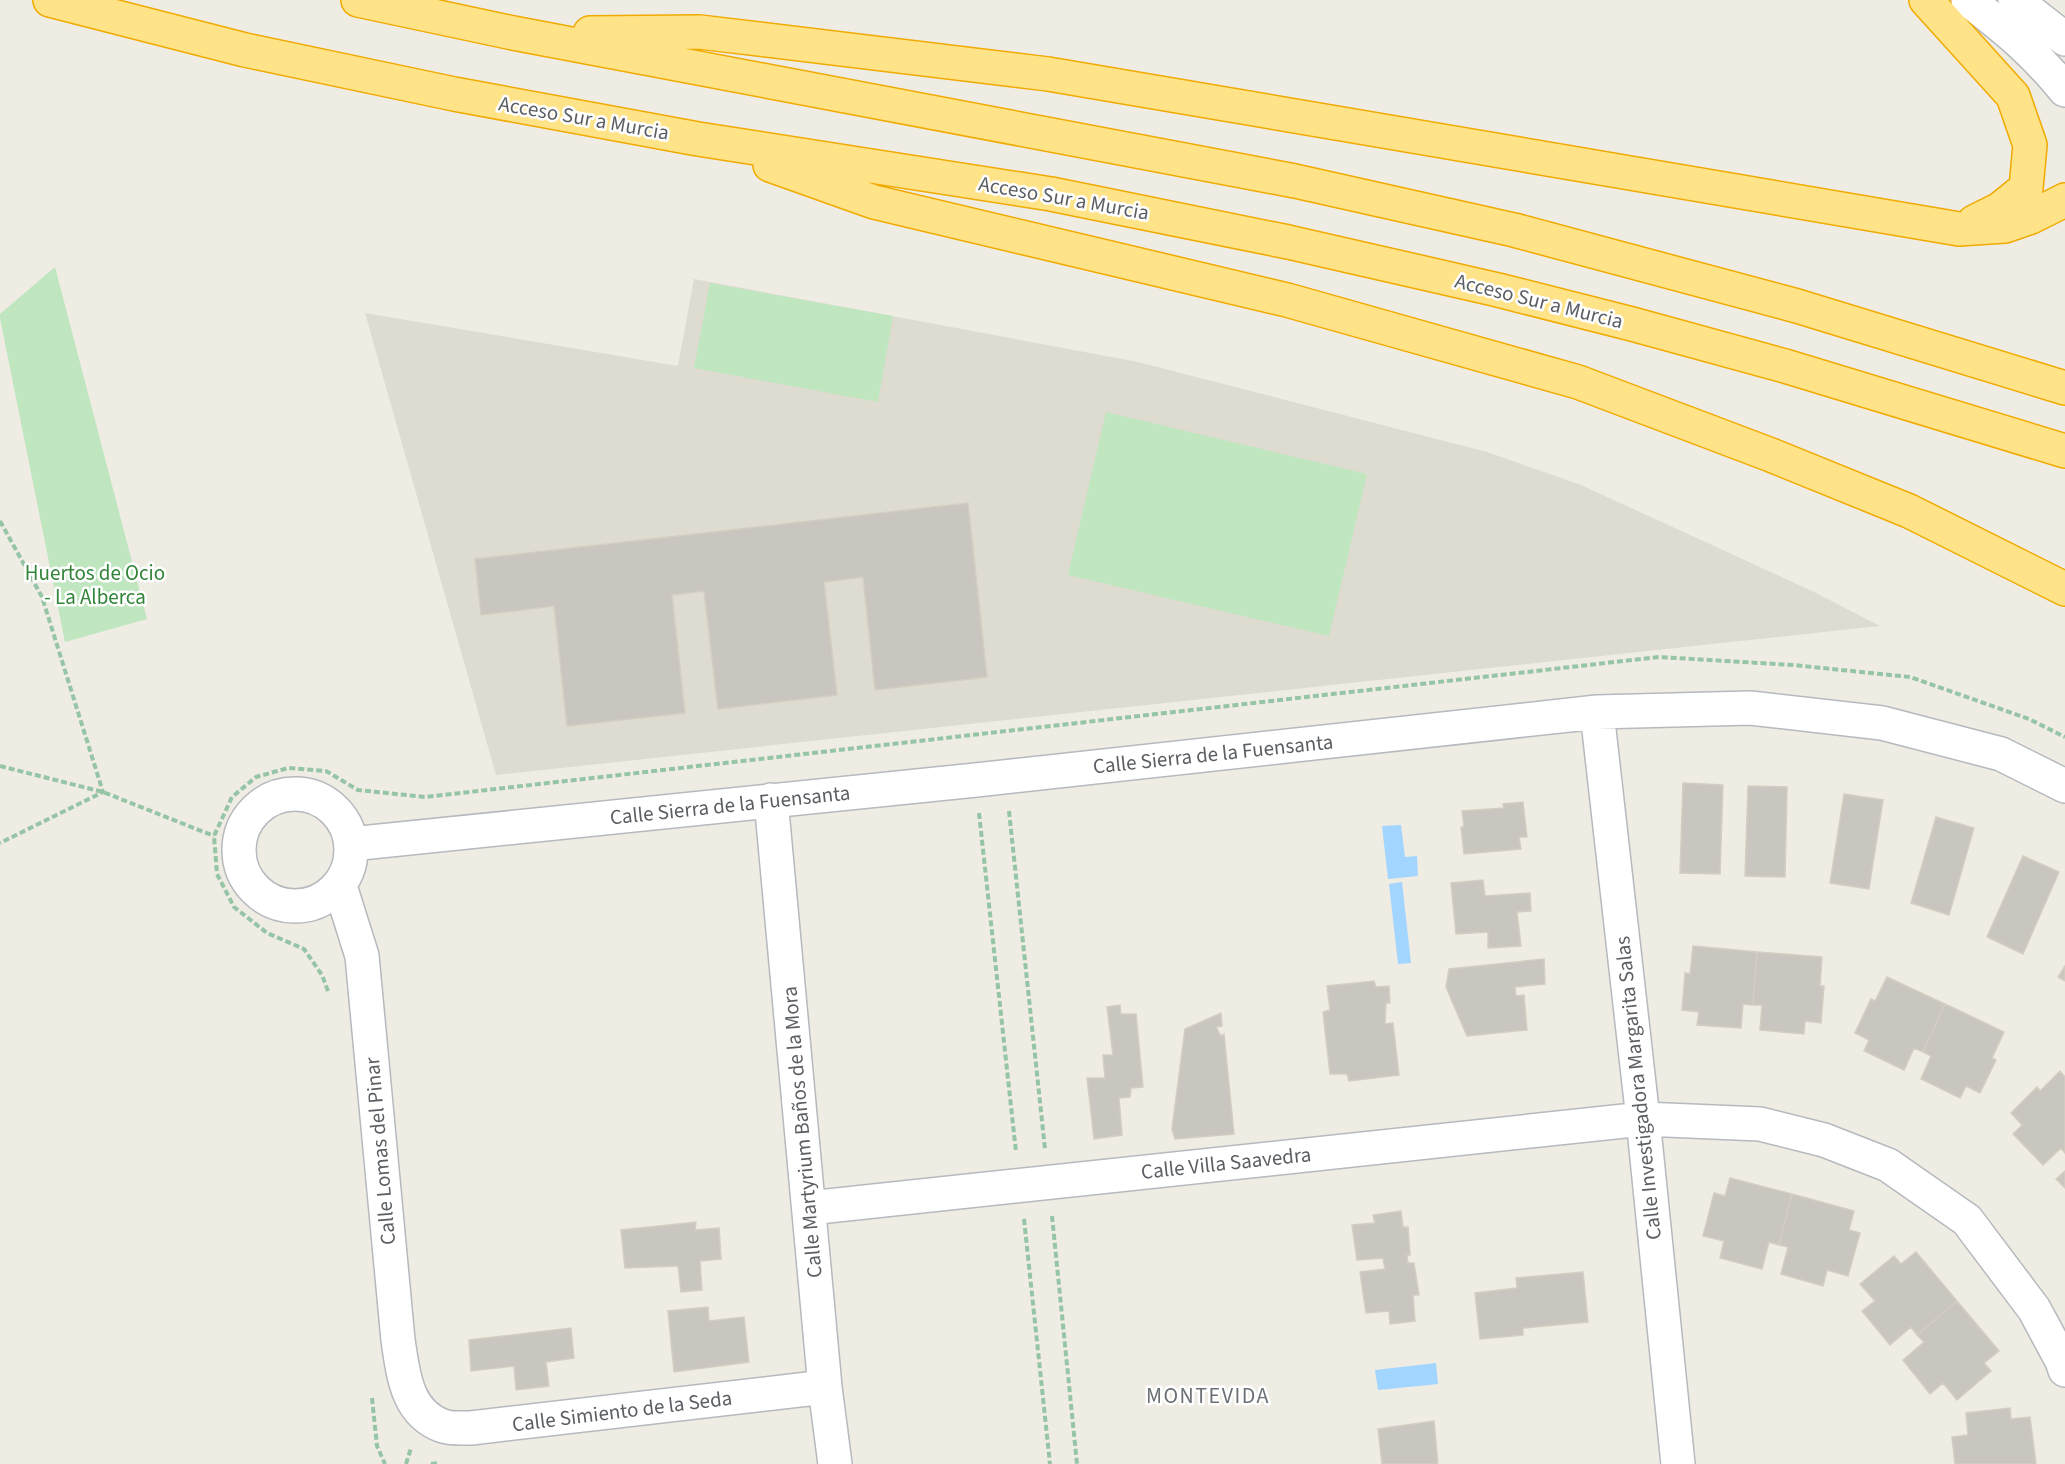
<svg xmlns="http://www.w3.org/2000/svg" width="2065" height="1464" font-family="'Source Sans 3',sans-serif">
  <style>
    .education { fill: #dedbd1 }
    .green { fill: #bfe6bf }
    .water { fill: #a2d5ff }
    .building { fill: #c9c6c0; stroke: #d3cec1; stroke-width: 1.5 }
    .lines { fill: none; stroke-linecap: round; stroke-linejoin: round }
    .minor-casing { stroke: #b6b9bd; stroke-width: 36 }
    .tertiary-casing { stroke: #b6b9bd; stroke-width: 36 }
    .motorway-casing { stroke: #f1aa00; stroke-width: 36 }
    .path { stroke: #96c5a5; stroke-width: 4; stroke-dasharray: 6 3; stroke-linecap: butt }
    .minor { stroke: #fff; stroke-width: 33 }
    .tertiary { stroke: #fff; stroke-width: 33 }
    .motorway { stroke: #ffe389; stroke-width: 33 }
    .labels { text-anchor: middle; stroke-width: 5; stroke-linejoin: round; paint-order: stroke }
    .street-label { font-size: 21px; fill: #5b5f64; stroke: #fff }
    .park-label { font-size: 21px; fill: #328438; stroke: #fff }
    .neighbourhood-label { font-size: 22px; letter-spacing: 1.5px; fill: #6c7176; stroke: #fff }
  </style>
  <rect width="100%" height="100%" fill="#eeece3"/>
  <path class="education" d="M694 279 1138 362 1487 452 1581 485 1812 591 1880 626 496 775 365 313 678 366Z"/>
  <path class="green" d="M55 267 147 619 65 642 0 318V314Z
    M710 283 893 316 878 402 694 368Z
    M1106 412 1367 474 1329 636 1068 575Z"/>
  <path class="water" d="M1401 825 1405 857 1417 856 1418 876 1388 879 1382 826Z
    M1402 882 1411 963 1398 964 1389 884Z
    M1436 1363 1438 1384 1378 1390 1375 1370Z"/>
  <path class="building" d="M968 503 987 677 875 690 863 577 824 582 837 695 718 709 704 591 672 595 685 713 567 726 554 606 481 615 475 559Z
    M1683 783 1723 785 1720 874 1680 873Z
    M1748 786 1787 787 1785 877 1745 876Z
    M1844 794 1883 800 1869 889 1830 883Z
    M1523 802 1527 837H1519L1521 849 1464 854 1461 827H1464L1462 811 1504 808 1503 804Z
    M1936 817 1974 828 1949 915 1911 903Z
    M2023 856 2059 872 2023 954 1987 937Z
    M1483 880 1485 896 1530 893 1531 911 1517 912 1521 946 1488 948V932L1456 934 1451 883Z
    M1693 946 1757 952 1753 1005 1743 1004 1741 1028 1697 1025 1699 1012 1682 1010 1685 973 1690 974Z
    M1757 952 1822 957 1820 986H1824L1821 1023 1805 1021 1804 1034 1760 1030 1762 1005H1753Z
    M1544 959 1545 984 1515 987 1516 996 1524 995 1527 1030 1467 1036 1446 987 1449 969Z
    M2065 966V981L2058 977Z
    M1887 977 1945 1004 1923 1052 1914 1048 1904 1070 1864 1051 1869 1040 1855 1033 1871 999 1875 1001Z
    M1374 981 1376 987 1389 986 1390 1003H1386L1385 1024 1393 1023 1399 1075 1349 1081 1347 1074H1330L1323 1012 1330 1010 1327 986Z
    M1945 1004 2004 1032 1992 1058 1996 1060 1980 1093 1966 1086 1960 1098 1921 1079 1931 1056 1923 1052Z
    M1120 1005 1121 1014H1136L1143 1087 1131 1088 1130 1097 1119 1098 1122 1135 1094 1139 1087 1078H1105L1103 1055H1113L1107 1007Z
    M1221 1013 1222 1026 1216 1027 1221 1036 1224 1034 1234 1134 1175 1139 1172 1129 1185 1029Z
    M2060 1071 2065 1077V1153L2061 1148 2043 1165 2013 1134 2022 1125 2011 1113 2037 1087 2040 1091Z
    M2065 1171V1188L2056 1179Z
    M1730 1178 1792 1194 1779 1245 1769 1242 1762 1269 1720 1258 1724 1241 1703 1236 1714 1193 1725 1196Z
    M1792 1194 1854 1211 1849 1230 1860 1233 1848 1276 1827 1270 1823 1286 1781 1274 1788 1247 1779 1245Z
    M1401 1211 1403 1227H1408L1410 1255H1407L1408 1263H1414L1419 1295H1413L1415 1321 1390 1324 1389 1311 1366 1313 1360 1272 1385 1269 1383 1258 1357 1260 1352 1225 1375 1223 1373 1215Z
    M696 1222 695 1230 719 1228 721 1259 700 1261 702 1290 681 1292 678 1266 625 1268 621 1230Z
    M1916 1252 1957 1301 1917 1335 1911 1327 1890 1345 1862 1311 1875 1301 1860 1284 1894 1256 1901 1264Z
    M1583 1272 1588 1322 1523 1328V1335L1480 1339 1475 1293 1517 1288 1516 1278Z
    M1957 1301 1999 1351 1984 1363 1991 1371 1957 1400 1943 1383 1930 1394 1903 1360 1924 1342 1917 1335Z
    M708 1307 709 1321 744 1317 749 1362 674 1372 668 1311Z
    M571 1328 574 1358 546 1362 549 1386 516 1390 514 1366 471 1371 469 1340Z
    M2010 1408 2011 1419 2030 1417 2036 1464H1955L1952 1437 1968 1435 1966 1413Z
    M1434 1421 1438 1464H1382L1378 1429Z"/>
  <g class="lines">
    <defs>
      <path id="minor" d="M1597 712 1643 1119 1678 1464
        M239 850a56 56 0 1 1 112 0a56 56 0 1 1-112 0Z
        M771 800 825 1387 835 1464
        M351 844 976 780 1597 712 1750 708 1882 723 2001 754 2065 786
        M340 886 362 956 398 1340C403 1373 406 1413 443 1426 451 1429 462 1428 471 1428L825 1387
        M809 1208 1643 1119 1760 1124 1824 1140 1888 1165 1967 1220 2034 1309 2062 1361 2065 1370"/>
      <path id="tertiary" d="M1968 0C2006 29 2034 52 2065 90
        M2015 0 2065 39"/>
      <path id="motorway" d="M50 0 245 50 454 94 698 139 1051 194 1288 242 1498 290 1632 324 1785 366 2065 451
        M358 0 513 33 1295 181 1514 230 1797 306 2065 388
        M1926 0 2013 96 2030 145 2026 188 2000 209 1974 222
        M590 33 700 32 1048 74 1959 229 2005 226 2031 217 2065 200
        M770 165 874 202 1287 300 1578 382 1771 455 1909 511 2065 589"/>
    </defs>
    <use href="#minor" class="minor-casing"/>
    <use href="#tertiary" class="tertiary-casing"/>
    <use href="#motorway" class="motorway-casing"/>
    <path class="path" d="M0 521 42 597 103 792 0 843
      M0 766 103 792 214 836
      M1009 811 1045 1149
      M979 813 1016 1152
      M328 991 322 975 304 949 267 933 234 907 217 874 214 836 232 797 256 777 288 768 326 771 358 790 425 797 1659 657 1793 665 1910 677 2029 719 2065 737
      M1052 1216 1077 1464
      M1024 1219 1050 1464
      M372 1398 377 1446 385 1464
      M406 1464 411 1448
      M431 1464 440 1463"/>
    <use href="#minor" class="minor"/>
    <use href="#tertiary" class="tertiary"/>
    <use href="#motorway" class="motorway"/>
  </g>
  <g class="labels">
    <g class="street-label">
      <text transform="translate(584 118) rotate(10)" y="7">Acceso Sur a Murcia</text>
      <text transform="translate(1064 198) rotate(10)" y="7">Acceso Sur a Murcia</text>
      <text transform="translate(1539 301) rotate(14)" y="7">Acceso Sur a Murcia</text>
      <text transform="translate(1213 754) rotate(-6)" y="7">Calle Sierra de la Fuensanta</text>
      <text transform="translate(730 805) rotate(-6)" y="7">Calle Sierra de la Fuensanta</text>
      <text transform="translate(1638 1088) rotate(-96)" y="7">Calle Investigadora Margarita Salas</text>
      <text transform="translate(802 1132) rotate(-95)" y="7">Calle Martyrium Baños de la Mora</text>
      <text transform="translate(380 1151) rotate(-95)" y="7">Calle Lomas del Pinar</text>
      <text transform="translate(1226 1163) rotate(-6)" y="7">Calle Villa Saavedra</text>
      <text transform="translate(622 1411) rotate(-7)" y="7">Calle Simiento de la Seda</text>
    </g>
    <g class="park-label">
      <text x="95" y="580">Huertos de Ocio<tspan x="95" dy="24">- La Alberca</tspan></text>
    </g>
    <g class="neighbourhood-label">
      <text x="1208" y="1403">MONTEVIDA</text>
    </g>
  </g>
</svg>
